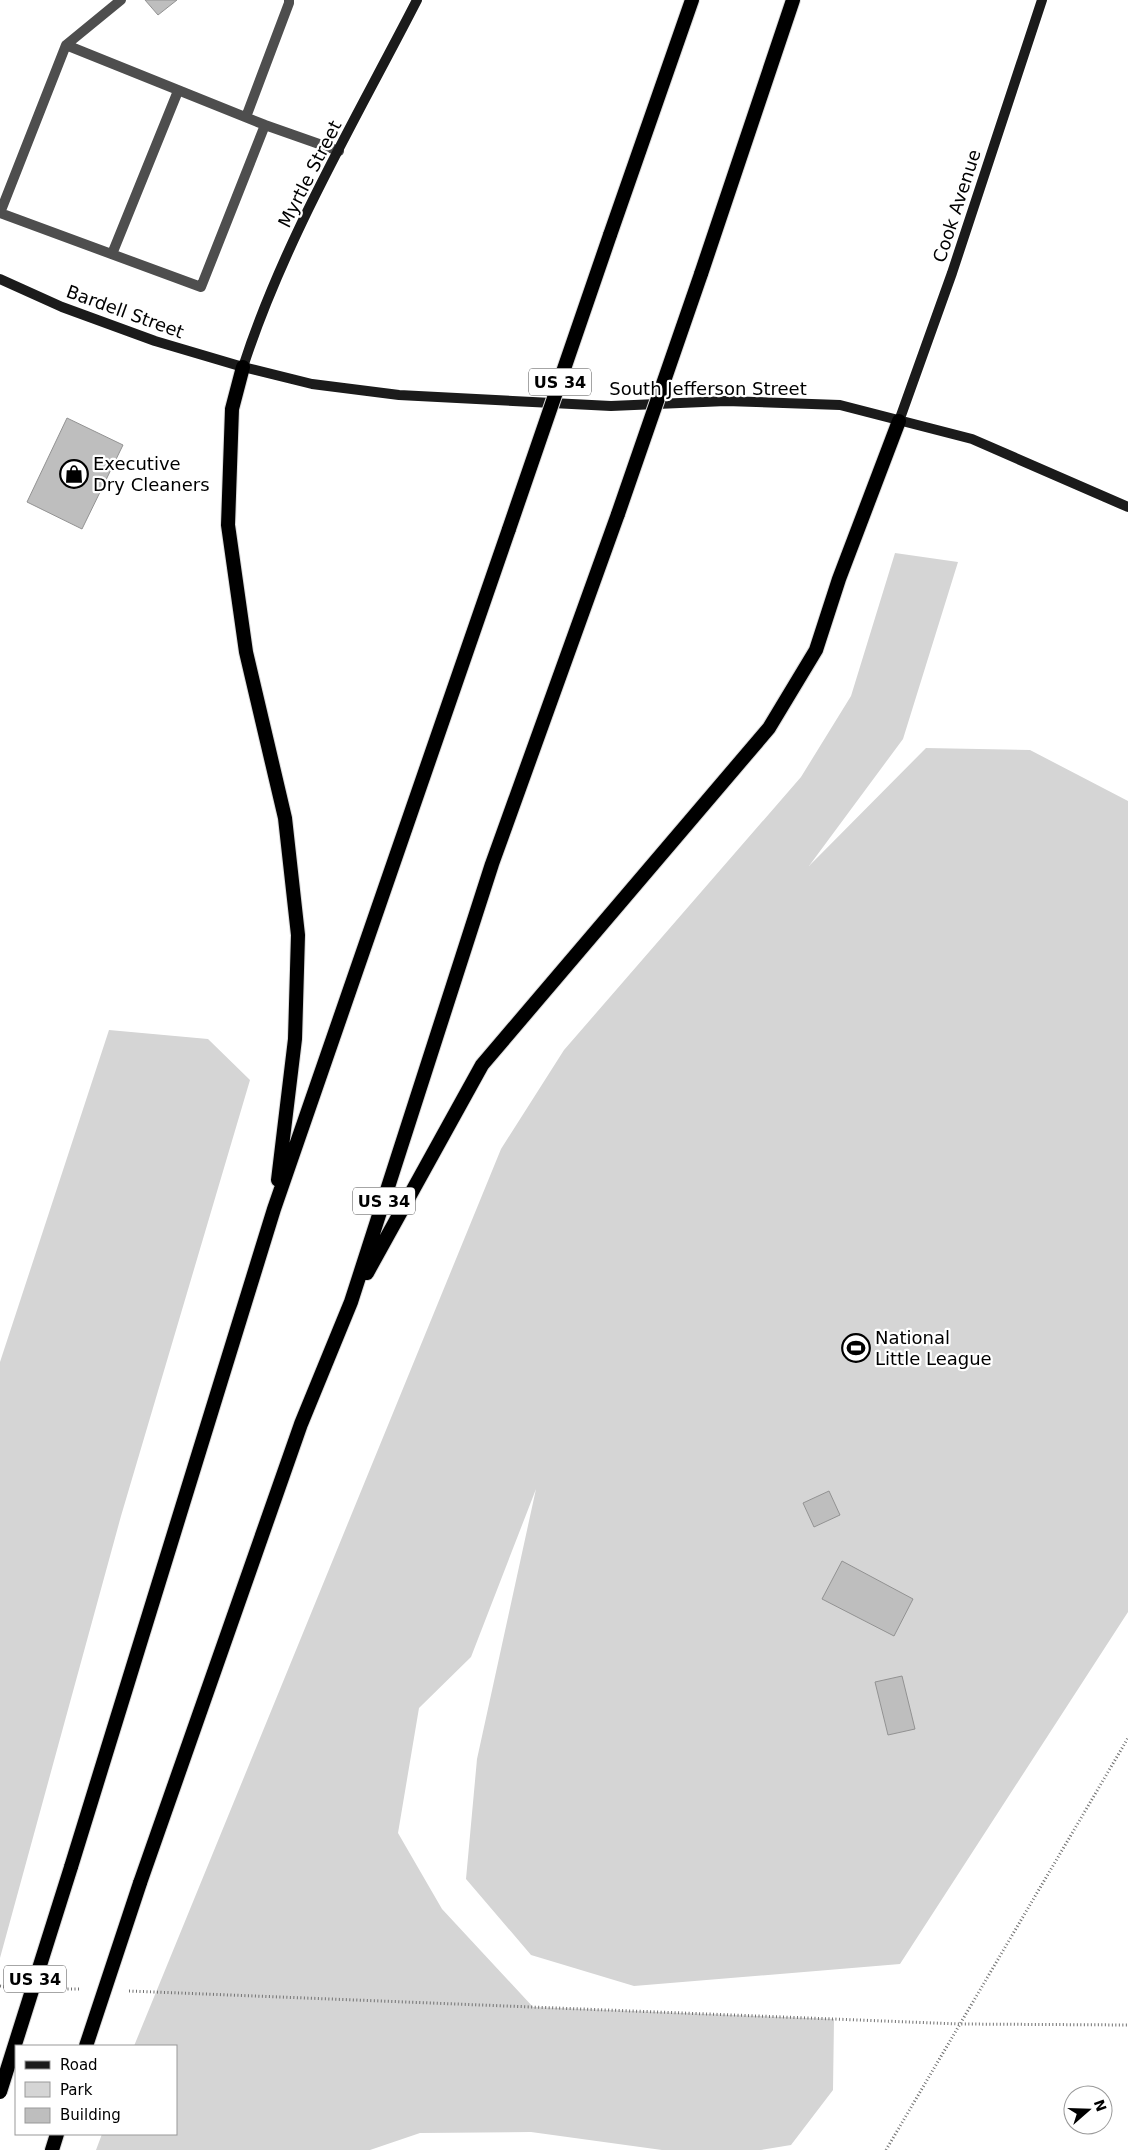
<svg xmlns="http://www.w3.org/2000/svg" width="1128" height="2150" font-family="'DejaVu Sans',sans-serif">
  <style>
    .green { fill: #d5d5d5 }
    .building { fill: #bebebe; stroke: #929292 }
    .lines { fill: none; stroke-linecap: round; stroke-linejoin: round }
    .trunk-casing { stroke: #dbdbdb; stroke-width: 16 }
    .path { stroke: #707070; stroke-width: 3; stroke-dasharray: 1 2.5; stroke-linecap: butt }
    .service { stroke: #4e4e4e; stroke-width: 10 }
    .secondary { stroke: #1b1b1b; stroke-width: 10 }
    .trunk { stroke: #000; stroke-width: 14 }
    .trunk-bridge-casing { stroke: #dbdbdb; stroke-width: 16; stroke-linecap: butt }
    .trunk-bridge { stroke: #000; stroke-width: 14 }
    .labels { text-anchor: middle; stroke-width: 4.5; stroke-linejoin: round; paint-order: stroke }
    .shield { fill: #fff; stroke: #4c4c4c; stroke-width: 1 }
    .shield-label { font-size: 16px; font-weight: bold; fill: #000 }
    .street-label { font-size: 18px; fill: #000; stroke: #fff }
    .poi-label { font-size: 18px; fill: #000; stroke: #fff; text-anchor: start }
  </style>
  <rect width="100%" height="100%" fill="#fff"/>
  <path class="green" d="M895 553 958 562 903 739 809 866 926 748 1030 750 1128 801V1612L900 1964 634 1986 531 1955 466 1879 477 1759 536 1489 471 1657 419 1708 398 1833 442 1909 533 2007 834 2019 833 2090 791 2145 761 2150H662L531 2132 420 2133 370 2150H96L102 2134H176V2046H134L501 1149 564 1050 801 777 851 696Z
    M109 1030 208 1039 250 1080 121 1516 0 1958V1362Z"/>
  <path class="building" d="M145 0H177L158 15Z
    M67 418 123 445 82 529 27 502Z
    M829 1491 840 1515 814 1527 803 1503Z
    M842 1561 913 1599 894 1636 822 1599Z
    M902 1676 915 1729 888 1735 875 1682Z"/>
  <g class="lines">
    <defs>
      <path id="trunk" d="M610 235 692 0
        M701 274 793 0
        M243 367 232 409 228 525 246 652 285 818 298 935 295 1039 278 1180
        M367 1273 482 1065 769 728 816 650 839 579 899 421
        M71 1867 274 1209 509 529
        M140 1883 301 1424 351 1302 492 864 618 514
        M52 2150 57 2134"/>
    </defs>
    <use href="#trunk" class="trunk-casing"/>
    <path class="path" d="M0 1986 8 1987
      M57 1989H81
      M129 1991 959 2024 1128 2025
      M886 2150 1128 1738"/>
    <path class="service" d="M66 45 121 0
      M246 117 289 3V0
      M0 213 66 45 265 125 339 151
      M0 213 201 287 265 125
      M112 254 178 91"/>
    <path class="secondary" d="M0 279 62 307 155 341 243 367 312 384 399 395 611 406 726 401 840 405 972 439 1128 507
      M243 367C284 240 356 119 417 0
      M899 421 952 273 1042 0"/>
    <use href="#trunk" class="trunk"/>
    <defs>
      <path id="trunk-bridge" d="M618 514 701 274
        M509 529 610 235
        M86 2046 140 1883
        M0 2092 71 1867"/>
    </defs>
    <use href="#trunk-bridge" class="trunk-bridge-casing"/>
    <use href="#trunk-bridge" class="trunk-bridge"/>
  </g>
  <defs>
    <symbol id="shop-ring" viewBox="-11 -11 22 22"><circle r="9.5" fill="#fff" stroke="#000" stroke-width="1.5"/><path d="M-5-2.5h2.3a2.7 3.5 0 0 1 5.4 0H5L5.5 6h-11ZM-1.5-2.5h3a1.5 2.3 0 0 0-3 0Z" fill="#000"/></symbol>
    <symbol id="stadium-ring" viewBox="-11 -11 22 22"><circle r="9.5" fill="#fff" stroke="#000" stroke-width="1.5"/><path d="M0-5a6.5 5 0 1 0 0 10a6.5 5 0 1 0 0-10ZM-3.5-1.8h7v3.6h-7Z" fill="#000"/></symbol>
  </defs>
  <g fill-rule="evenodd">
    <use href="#shop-ring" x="58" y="458" width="32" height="32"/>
    <use href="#stadium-ring" x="840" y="1332" width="32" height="32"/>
  </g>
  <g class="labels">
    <g class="shield">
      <rect x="529" y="368.5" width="62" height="27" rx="4"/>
      <rect x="353" y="1187.5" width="62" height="27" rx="4"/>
      <rect x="4" y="1965.5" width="62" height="27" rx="4"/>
    </g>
    <g class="shield-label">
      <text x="560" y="388">US 34</text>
      <text x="384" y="1207">US 34</text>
      <text x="35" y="1985">US 34</text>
    </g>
    <g class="street-label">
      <text transform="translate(310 174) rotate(-63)" y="6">Myrtle Street</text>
      <text transform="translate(957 206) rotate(-72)" y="6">Cook Avenue</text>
      <text transform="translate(125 312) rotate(20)" y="6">Bardell Street</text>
      <text x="708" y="395">South Jefferson Street</text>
    </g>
    <g class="poi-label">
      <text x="93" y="470">Executive<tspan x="93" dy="21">Dry Cleaners</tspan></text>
      <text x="875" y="1344">National<tspan x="875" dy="21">Little League</tspan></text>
    </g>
  </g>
  <rect x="15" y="2045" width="162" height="90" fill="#ffffff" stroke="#999999"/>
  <rect x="25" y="2061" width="25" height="8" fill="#1b1b1b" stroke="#999999"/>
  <text x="60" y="2070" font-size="15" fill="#000000">Road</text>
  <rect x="25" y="2082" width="25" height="15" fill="#d5d5d5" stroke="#999999"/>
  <text x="60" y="2095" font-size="15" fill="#000000">Park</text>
  <rect x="25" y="2108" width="25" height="15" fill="#bebebe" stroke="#999999"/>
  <text x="60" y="2120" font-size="15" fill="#000000">Building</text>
  <g transform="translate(1088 2110) rotate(70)"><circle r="24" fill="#ffffff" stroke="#999999"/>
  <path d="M0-4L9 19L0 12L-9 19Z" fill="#000000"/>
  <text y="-8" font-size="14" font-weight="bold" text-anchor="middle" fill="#000000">N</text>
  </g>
</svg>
